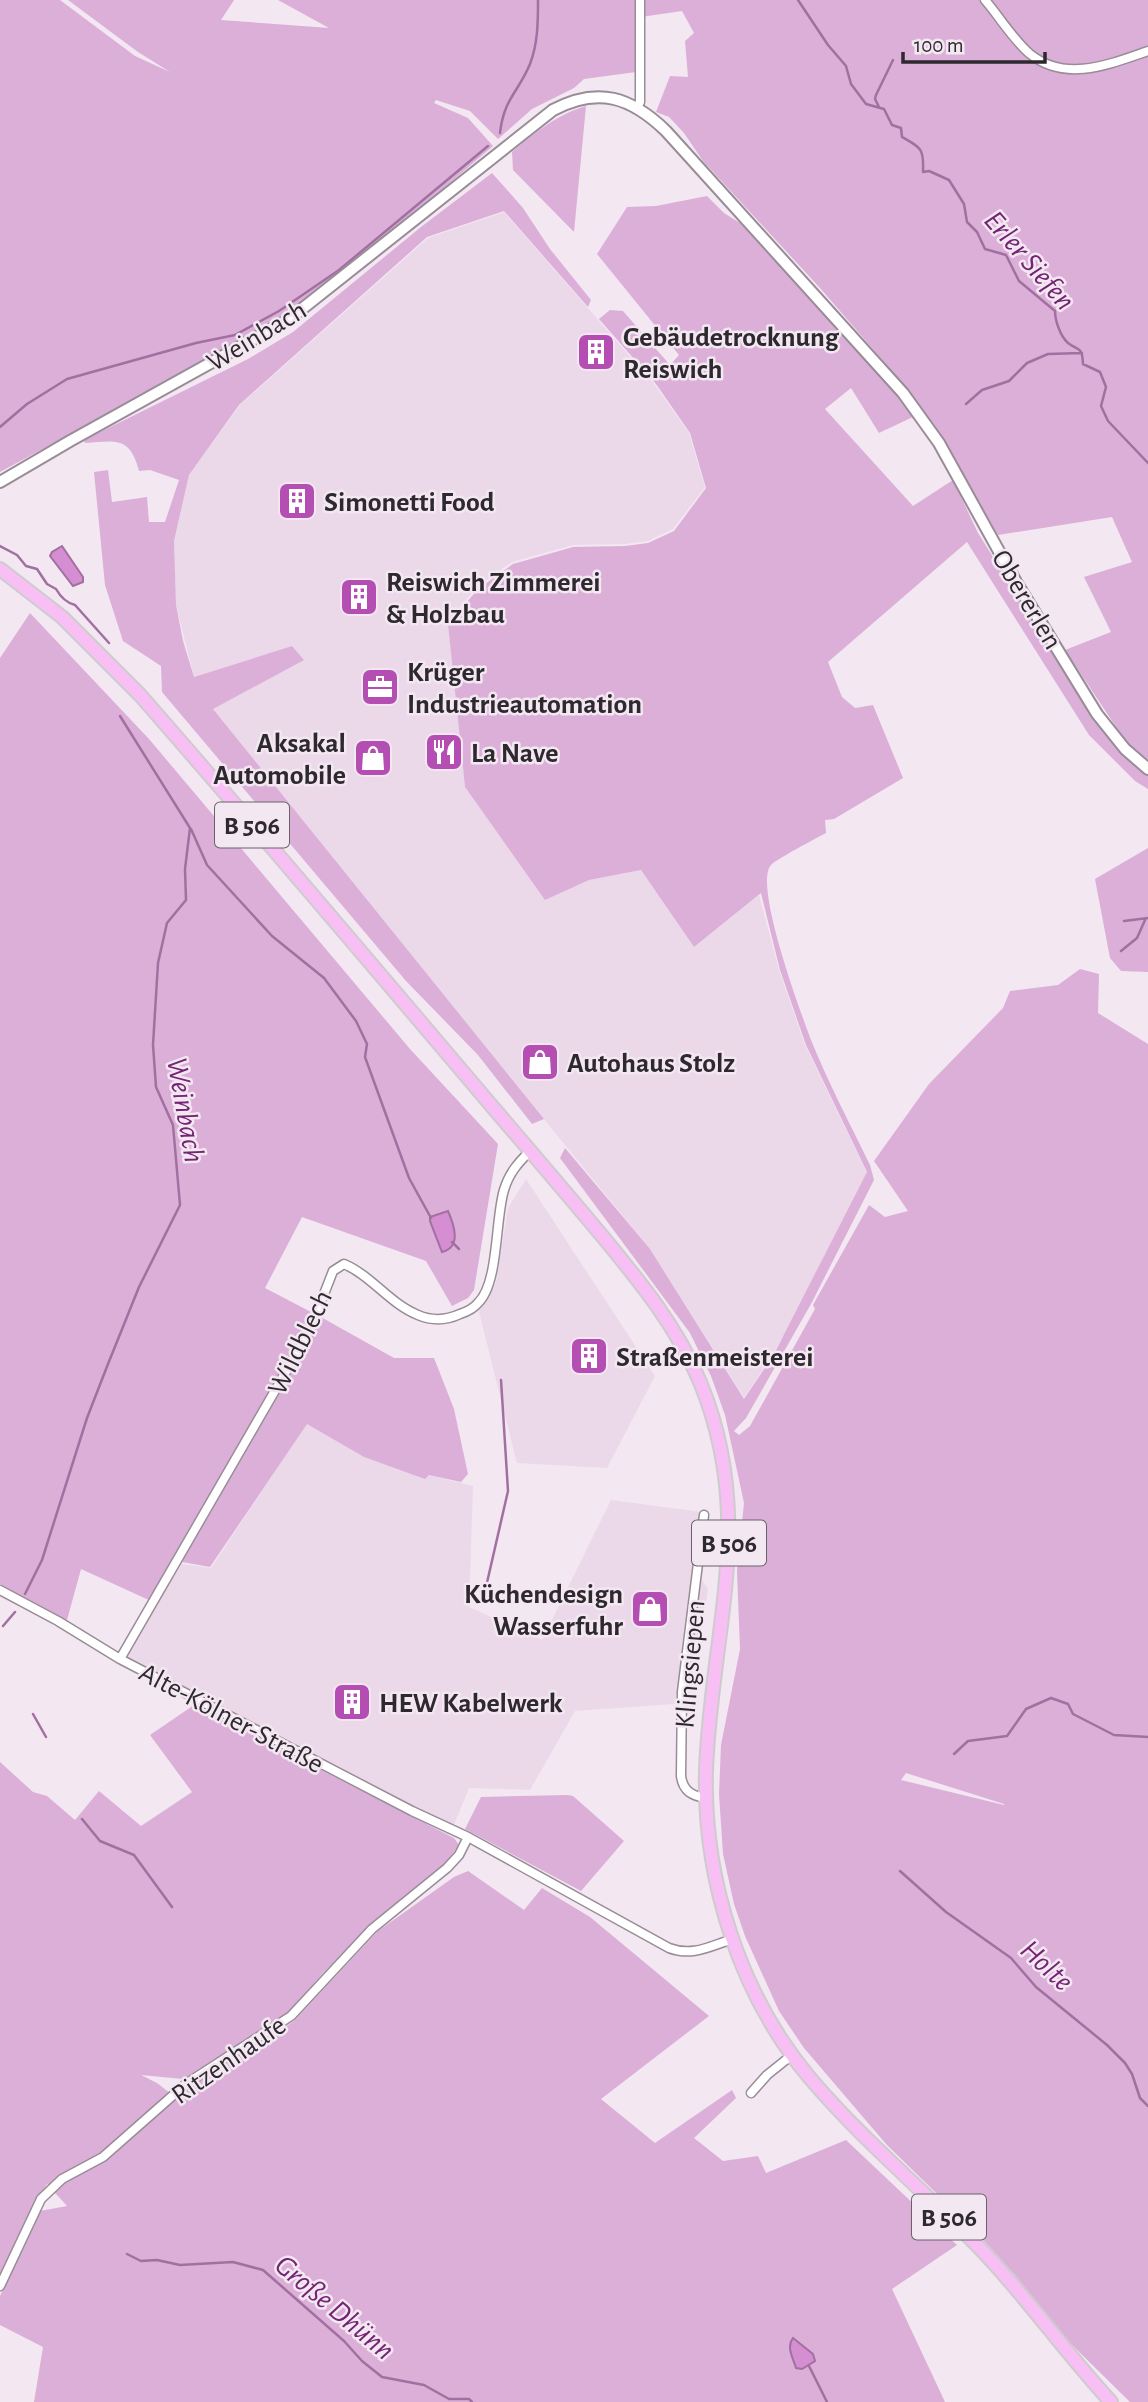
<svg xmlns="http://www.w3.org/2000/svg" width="1148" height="2402" font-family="'Alegreya Sans',sans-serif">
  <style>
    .built { fill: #ebd9e9 }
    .green { fill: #dbafd8; fill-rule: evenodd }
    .water { fill: #d48ed1; stroke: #a270a0; stroke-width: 2 }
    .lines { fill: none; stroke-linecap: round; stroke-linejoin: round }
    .stream { stroke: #a270a0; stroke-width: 2.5 }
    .minor-casing { stroke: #988d97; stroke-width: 11 }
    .secondary-casing { stroke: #988d97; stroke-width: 14 }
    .primary-casing { stroke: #cdcccd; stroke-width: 16 }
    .minor { stroke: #fff; stroke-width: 8 }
    .secondary { stroke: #fff; stroke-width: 10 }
    .primary { stroke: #f8bff5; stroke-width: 12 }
    .labels { text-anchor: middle; stroke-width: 5; stroke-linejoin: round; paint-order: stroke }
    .shield { fill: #f3e7f2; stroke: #696269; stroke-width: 2 }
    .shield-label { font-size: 26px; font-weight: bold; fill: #2e292e }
    .street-label { font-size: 28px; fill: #2e292e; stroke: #f3e7f2 }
    .poi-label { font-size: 28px; font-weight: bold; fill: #2e292e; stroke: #f3e7f2; text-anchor: start }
    .water-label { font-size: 30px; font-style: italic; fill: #752374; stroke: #f3e7f2 }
  </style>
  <rect width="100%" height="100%" fill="#f3e7f2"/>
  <path class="built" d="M504 212 655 385 689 433 705 487 673 529 648 541 625 544 573 545 512 562 479 585 448 621 465 787 545 899 589 880 641 870 694 947 759 895 779 970 805 1045 867 1173 796 1313 772 1356 744 1398 650 1249 485 1047 212 709 292 646 194 677 176 605 174 541 189 475 240 405 428 238Z
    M526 1179 655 1376 607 1468 517 1463 479 1312 496 1283 508 1208Z
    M307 1423 364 1457 425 1478 429 1475 473 1486 469 1607 542 1640 611 1500 709 1513 702 1580 708 1589 703 1625 699 1633 689 1703 575 1711 530 1790 469 1788 451 1832 120 1659 182 1564 211 1568Z"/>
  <path class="green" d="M0 0H60L135 56 170 72 138 52 68 0H234L221 20 329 28 278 0H637L636 72 584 79 574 88 532 109 498 139 470 111 436 100 434 103 468 118 493 146 389 235 286 317 0 472Z
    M641 0H983L1029 56 1079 71 1148 53V764L1130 748 1065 650 1111 632 1084 577 1132 562 1112 517 998 535 939 433 898 378 820 288 703 161 684 133 669 117 656 112 670 76 688 77 685 41 694 33 682 11 641 17Z
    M987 0H1148V49C1109 62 1071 79 1033 54 1019 45 999 14 987 0Z
    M586 106 574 232 513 170 512 152C536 132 556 115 586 106Z
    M492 173 523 208 550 249 591 300 588 307 504 211 427 237 239 405 189 475 174 541 176 605 183 641 194 677 292 646 304 660 213 709 544 1119 532 1124 478 1055 406 981 162 692 161 666 123 641 105 585 94 472 108 470 112 502 147 497 149 522H165L179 480 150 470 139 471C130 436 116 441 85 443L84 440 248 359 293 332 421 227Z
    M707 196 724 213 740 223 885 380 915 416 879 433 851 388 825 409 913 506 953 480 978 533 1093 717 1123 753 1148 775V789L1135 781 1089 735 967 542 828 662 842 697 855 708 873 705 903 778 834 819 825 820 826 833C815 839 778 858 771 865 753 885 801 1013 811 1040 828 1082 850 1124 870 1165L874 1180 811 1304 746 1418 734 1431 739 1435 750 1426 815 1309 813 1305 869 1205 885 1217 908 1211 874 1161 929 1084 1003 1008 1010 991 1058 985 1080 969 1099 974 1098 1013 1148 1044V2402H1130L1067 2340 1015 2275 978 2234 886 2144 804 2048 779 2011 745 1936 734 1904 723 1854 719 1794 721 1745 740 1649 737 1571 744 1503 725 1415 711 1376 690 1333 560 1158 565 1148 650 1249 744 1399 773 1356 867 1172 806 1045 780 970 761 893 694 947 641 870 589 880 545 900 465 787 448 624 478 589 513 564 573 547 625 546 648 543 674 531 706 488 690 433 656 384 599 319 610 310 623 311 670 365 679 355 597 254 627 207 656 206ZM906 1773 1004 1804V1805L901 1780Z
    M30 613 149 739 410 1049 498 1144 474 1290 468 1298 452 1306 426 1261 302 1217 265 1288 311 1312 302 1336 272 1391 151 1601 81 1569 67 1620 0 1584V658Z
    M1148 848V972L1121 971 1110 958 1095 879Z
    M319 1316 394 1358H434L454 1409 468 1474 461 1482 429 1475 425 1479 364 1457 307 1424 210 1567 182 1562 300 1358Z
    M194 1705 454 1838 459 1845 444 1866 370 1927 323 1973 288 2013 183 2079 141 2075 157 2083 175 2097 188 2084 261 2043 294 2021 378 1931 454 1877 468 1871 524 1910 542 1888 590 1917 709 2016 601 2099 655 2143 732 2090 736 2098 694 2138 723 2161 758 2156 766 2173 846 2140 957 2245 892 2289 945 2402H34L43 2347 0 2325V2296L40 2211 67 2206 47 2184 0 2277V1762L33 1792 47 1796 75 1820 99 1791 141 1826 192 1792 150 1735Z
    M567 1795 573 1796 624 1841 581 1891 465 1829 481 1797Z"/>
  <path class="water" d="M62 546 83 577V582L73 586 50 556 52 552Z
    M448 1211C454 1225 462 1247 442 1252L430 1221V1217Z
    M793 2338 813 2354 815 2361 802 2369 796 2368C793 2358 786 2347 793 2338Z"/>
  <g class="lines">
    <path class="stream" d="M798 0 828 45 846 66 851 84 866 104 884 109 892 125 901 128 902 137C922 148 924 149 923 172L929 171 949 180 964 204 967 222 977 232 985 249 1006 255 1019 281 1055 311C1055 320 1060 336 1068 343 1080 352 1082 346 1083 364L1100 372 1106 387 1101 406 1108 421 1148 463
      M879 107 875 99 876 95 893 60
      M500 133C504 98 518 93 530 64 538 43 538 22 538 0
      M966 404 982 390 1009 381 1027 363 1048 354 1082 353
      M0 427 27 404 67 379 196 343 235 335 279 311 339 270 488 146
      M0 546 17 555 26 566 37 569 47 584 56 589C60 596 67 603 75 605L109 643
      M191 829 207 865 272 936 324 978 356 1021 367 1044 365 1057 409 1178 431 1218
      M1124 921 1148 918
      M1121 951 1137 938 1145 920
      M452 1242 459 1249
      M486 1587 508 1491 501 1380
      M25 1594 42 1560 87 1418 108 1364 139 1287 180 1205 173 1125 156 1087 153 1045 158 963 167 923 186 900 185 869 190 828 120 716
      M3 1626 15 1612
      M33 1714 46 1737
      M954 1754 968 1741 1007 1736 1026 1709 1051 1698 1068 1704 1073 1714 1114 1735 1148 1737
      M82 1819 100 1841 134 1855 172 1907
      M900 1871 946 1912 1011 1958 1036 1987 1107 2045 1125 2063 1132 2074 1140 2098 1148 2106
      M127 2254 141 2261 157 2260 180 2265 233 2262 263 2270 344 2341 362 2361 382 2377 424 2385 449 2399H469L472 2402
      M809 2366 827 2402"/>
    <defs>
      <path id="minor" d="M985 0C998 15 1015 42 1030 54 1066 83 1110 64 1148 51
        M637 108 640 102V0
        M704 1515 682 1692 681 1776C683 1791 692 1796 706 1798
        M0 1590 58 1621 120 1659 412 1811 468 1837 669 1948C693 1957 710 1946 733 1939
        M120 1659 310 1330 333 1271 344 1264C372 1276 390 1304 418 1315 432 1321 447 1320 460 1314 466 1312 474 1308 478 1303 499 1283 495 1219 504 1190 509 1173 518 1163 530 1151
        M751 2093 767 2075 792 2055
        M0 2286 41 2199 62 2179 103 2157 187 2083 291 2016 372 1929 447 1868 459 1855 468 1837"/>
      <path id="secondary" d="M0 482 70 441 288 320 553 110C598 86 631 97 666 131L903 393 939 443 1016 582 1097 714 1125 749 1148 769"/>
      <path id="primary" d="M0 569 62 617 140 695C260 832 378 972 496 1111 532 1153 568 1195 603 1237 641 1283 677 1327 700 1382 757 1519 711 1632 706 1770 703 1878 739 1993 809 2077 858 2135 916 2184 970 2238 1021 2289 1062 2349 1111 2402"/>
    </defs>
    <use href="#minor" class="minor-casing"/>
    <use href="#secondary" class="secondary-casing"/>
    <use href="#primary" class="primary-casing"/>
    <use href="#minor" class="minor"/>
    <use href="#secondary" class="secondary"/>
    <use href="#primary" class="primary"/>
  </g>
  <defs>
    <symbol id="building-square" viewBox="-11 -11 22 22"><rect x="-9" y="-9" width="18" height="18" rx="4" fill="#b44eb2" stroke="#f3e7f2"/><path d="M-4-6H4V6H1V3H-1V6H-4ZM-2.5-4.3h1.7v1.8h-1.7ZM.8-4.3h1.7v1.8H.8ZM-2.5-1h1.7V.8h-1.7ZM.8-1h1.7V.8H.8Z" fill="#fff"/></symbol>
    <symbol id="office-square" viewBox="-11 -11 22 22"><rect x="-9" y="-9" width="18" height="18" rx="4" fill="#b44eb2" stroke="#f3e7f2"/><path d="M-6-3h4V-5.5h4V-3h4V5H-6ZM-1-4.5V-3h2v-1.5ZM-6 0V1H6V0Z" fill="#fff"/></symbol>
    <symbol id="restaurant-square" viewBox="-11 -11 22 22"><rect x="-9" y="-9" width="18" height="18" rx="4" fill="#b44eb2" stroke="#f3e7f2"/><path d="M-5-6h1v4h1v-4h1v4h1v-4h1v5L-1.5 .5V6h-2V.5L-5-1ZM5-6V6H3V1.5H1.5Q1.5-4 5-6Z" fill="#fff"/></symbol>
    <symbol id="shop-square" viewBox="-11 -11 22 22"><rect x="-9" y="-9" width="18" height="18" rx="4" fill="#b44eb2" stroke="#f3e7f2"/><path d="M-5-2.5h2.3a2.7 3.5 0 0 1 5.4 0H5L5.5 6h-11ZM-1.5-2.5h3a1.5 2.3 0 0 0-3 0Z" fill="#fff"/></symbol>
  </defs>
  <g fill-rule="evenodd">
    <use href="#building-square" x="574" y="330" width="44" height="44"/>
    <use href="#building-square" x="275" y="479" width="44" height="44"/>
    <use href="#building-square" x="337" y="575" width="44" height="44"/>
    <use href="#office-square" x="358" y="665" width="44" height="44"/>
    <use href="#restaurant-square" x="422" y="730" width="44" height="44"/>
    <use href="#shop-square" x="351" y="736" width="44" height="44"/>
    <use href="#shop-square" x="518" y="1040" width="44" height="44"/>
    <use href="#building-square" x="567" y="1334" width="44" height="44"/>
    <use href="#shop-square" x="628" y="1587" width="44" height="44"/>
    <use href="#building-square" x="330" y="1680" width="44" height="44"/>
  </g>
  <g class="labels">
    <g class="shield">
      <rect x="215" y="802.5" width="74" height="45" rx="5"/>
      <rect x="692" y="1520.5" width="74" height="45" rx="5"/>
      <rect x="912" y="2194.5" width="74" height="45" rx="5"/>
    </g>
    <g class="shield-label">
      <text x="252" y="834">B 506</text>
      <text x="729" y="1552">B 506</text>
      <text x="949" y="2226">B 506</text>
    </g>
    <g class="street-label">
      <text transform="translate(256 335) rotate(-31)" y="10">Weinbach</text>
      <text transform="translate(1028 599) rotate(59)" y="10">Obererlen</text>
      <text transform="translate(299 1342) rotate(-64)" y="10">Wildblech</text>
      <text transform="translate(689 1664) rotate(-85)" y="10">Klingsiepen</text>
      <text transform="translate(232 1717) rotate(28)" y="10">Alte-Kölner-Straße</text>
      <text transform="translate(228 2059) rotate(-35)" y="10">Ritzenhaufe</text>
    </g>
    <g class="poi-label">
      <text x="623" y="346">Gebäudetrocknung<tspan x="623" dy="32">Reiswich</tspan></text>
      <text x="324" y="511">Simonetti Food</text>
      <text x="386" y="591">Reiswich Zimmerei<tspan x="386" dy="32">&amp; Holzbau</tspan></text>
      <text x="407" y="681">Krüger<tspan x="407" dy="32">Industrieautomation</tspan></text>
      <text x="346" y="752" text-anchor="end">Aksakal<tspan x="346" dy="32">Automobile</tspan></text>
      <text x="471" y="762">La Nave</text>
      <text x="567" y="1072">Autohaus Stolz</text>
      <text x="616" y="1366">Straßenmeisterei</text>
      <text x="623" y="1603" text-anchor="end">Küchendesign<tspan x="623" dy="32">Wasserfuhr</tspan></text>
      <text x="379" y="1712">HEW Kabelwerk</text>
    </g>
    <g class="water-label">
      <text transform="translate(1030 260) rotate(49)" y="10">Erler Siefen</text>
      <text transform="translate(186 1110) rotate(80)" y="10">Weinbach</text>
      <text transform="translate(1047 1965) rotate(43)" y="10">Holte</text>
      <text transform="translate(335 2307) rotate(40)" y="10">Große Dhünn</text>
    </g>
  </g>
  <path d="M903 52v10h142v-10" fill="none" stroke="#2e292e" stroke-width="3.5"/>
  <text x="914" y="52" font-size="21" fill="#2e292e" stroke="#f3e7f2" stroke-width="5" paint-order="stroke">100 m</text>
</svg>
